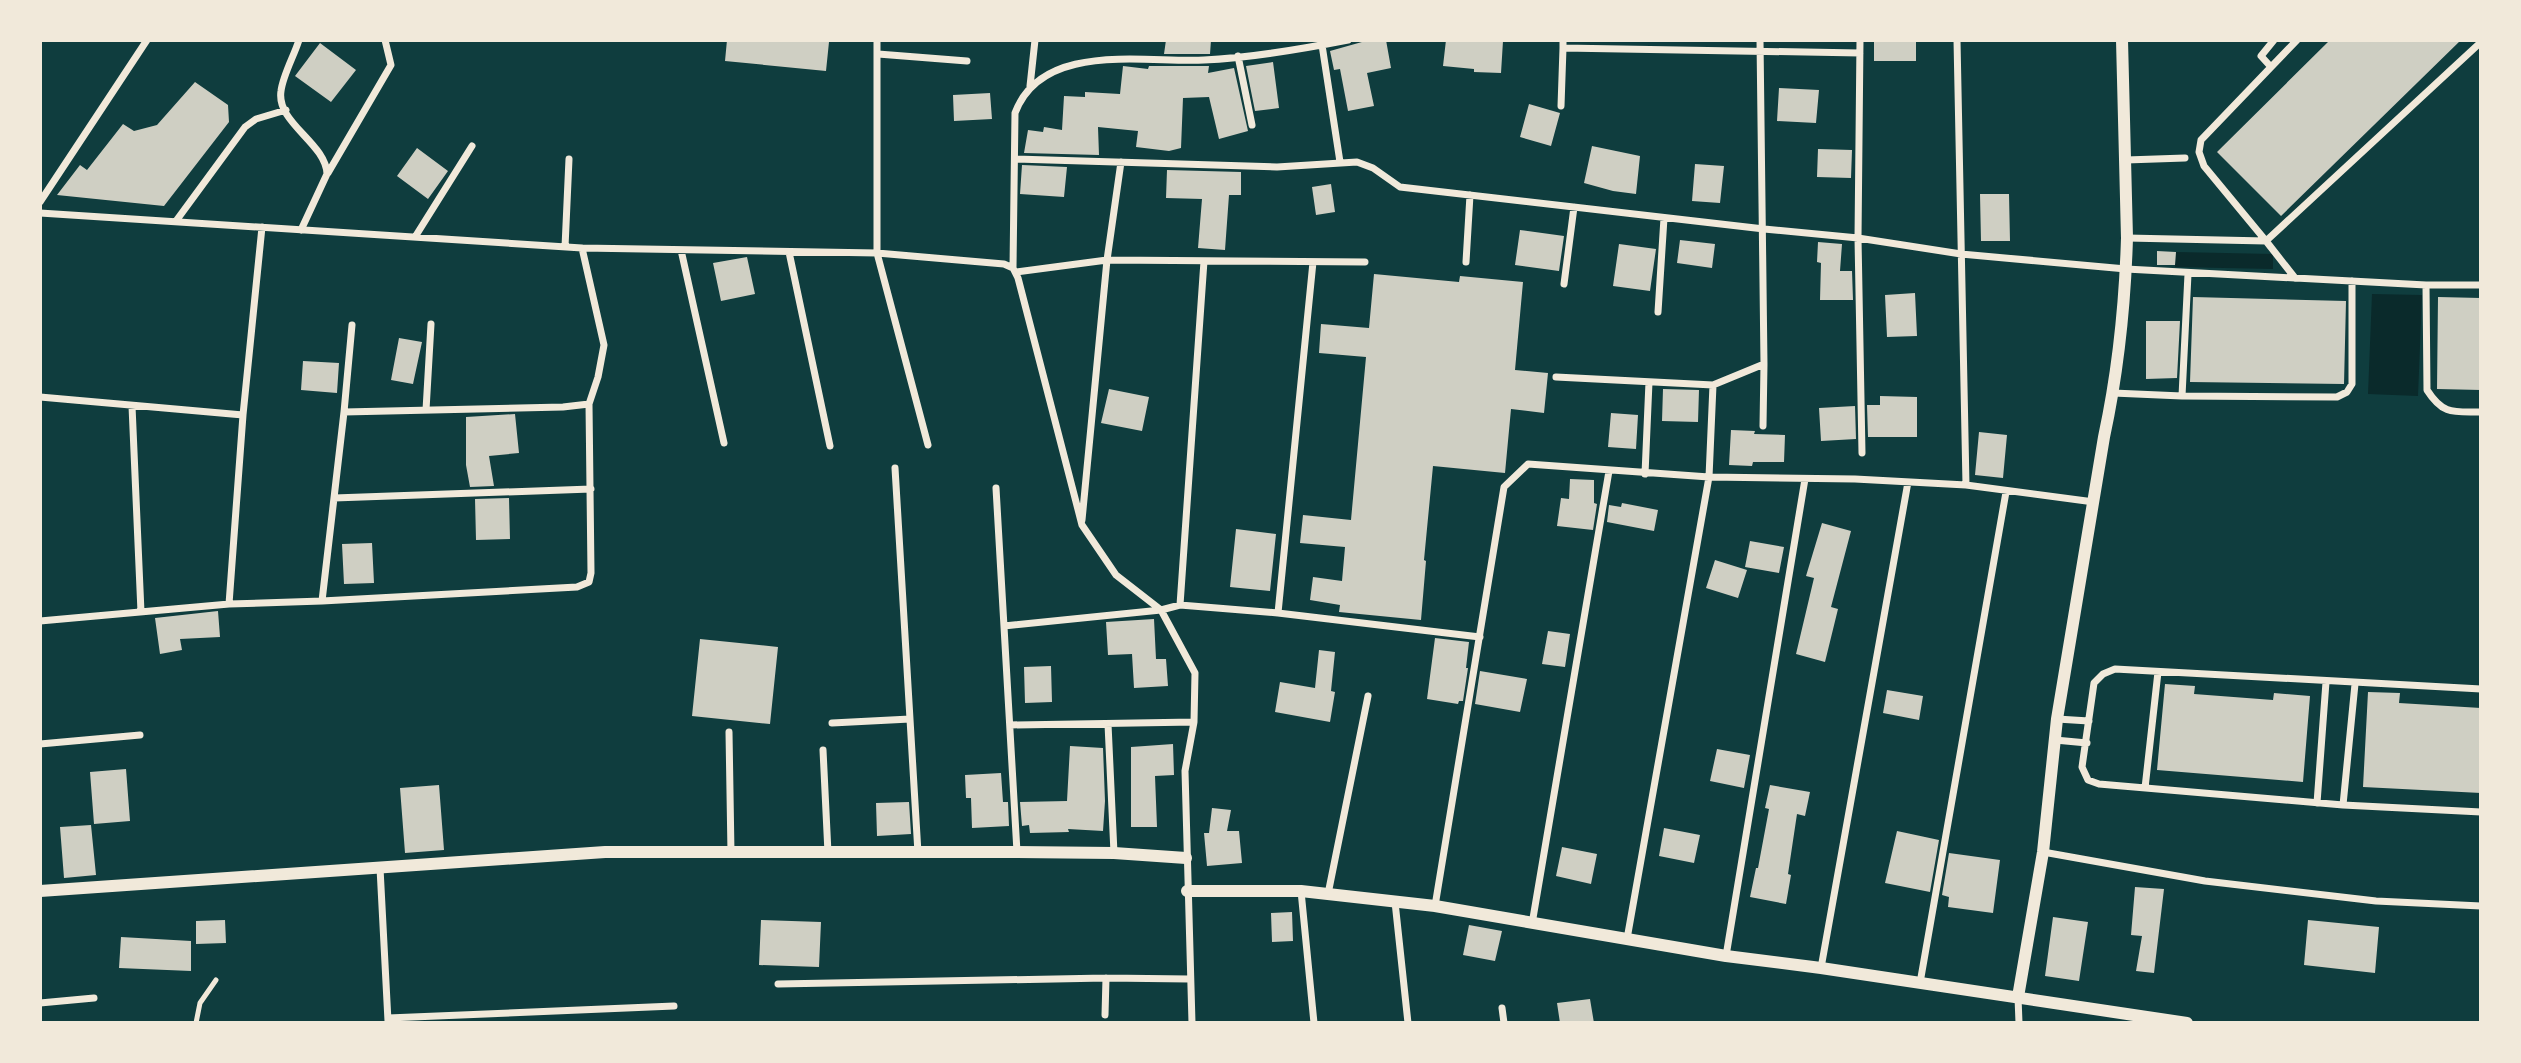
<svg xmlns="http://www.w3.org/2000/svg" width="2521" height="1063" font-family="Overpass,sans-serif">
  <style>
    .water { fill: #0a2a2b }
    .building { fill: #cfcfc3 }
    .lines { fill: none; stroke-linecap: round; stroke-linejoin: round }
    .service { stroke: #f1e9da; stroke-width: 5 }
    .minor { stroke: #f1e9da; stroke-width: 7 }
    .tertiary { stroke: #f1e9da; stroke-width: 12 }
  </style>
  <rect width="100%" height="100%" fill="#0f3d3e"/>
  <path class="water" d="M2176 252 2273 254V269L2175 267Z
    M2372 294 2422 295 2418 396 2368 394Z"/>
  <path class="building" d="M727 40 829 42 826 71 725 61Z
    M1166 40H1211L1210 54H1164Z
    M1369 40H1386L1391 68 1367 73 1374 106 1348 111 1340 69 1334 70 1330 51Z
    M1446 40 1503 41 1501 73 1474 72V69L1443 66Z
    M1874 40H1916V61H1874Z
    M2330 40H2461L2281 216 2217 152Z
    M320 43 356 70 331 102 295 76Z
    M1273 62 1279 108 1255 111 1246 66Z
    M1123 66 1148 69 1149 66H1209L1208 73 1234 68 1248 131 1219 139 1209 97 1183 98 1181 148 1169 151 1136 147 1138 131 1098 127 1099 155 1024 153 1028 130 1043 132 1044 127 1062 130 1064 96 1085 97V92L1120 94Z
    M195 82 228 105 229 122 164 206 57 195 80 165 87 170 123 124 134 131 157 125Z
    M1779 88 1819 90 1816 123 1777 121Z
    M990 93 992 119 954 121 953 95Z
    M1529 104 1560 113 1551 146 1520 137Z
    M1592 146 1640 156 1636 194 1613 191 1584 183Z
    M417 148 448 171 428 199 397 176Z
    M1818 149 1852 150 1851 178 1817 177Z
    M1695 164 1724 166 1720 203 1692 201Z
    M1022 165 1067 167 1064 197 1020 194Z
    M1167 170 1241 172V195H1229L1225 250 1198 248 1202 199 1166 198Z
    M1331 184 1335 212 1316 215 1312 187Z
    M1980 194H2009L2010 241H1981Z
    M1520 230 1564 236 1559 271 1515 265Z
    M1680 240 1715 244 1712 268 1677 263Z
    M1818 242 1842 244 1840 271H1852L1853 300H1820L1821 263 1817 262Z
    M1619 244 1656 249 1650 291 1613 286Z
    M2157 251 2176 252 2175 265H2157Z
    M747 257 755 294 721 301 713 263Z
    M1374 274 1459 282 1460 276 1523 282 1515 370 1548 373 1544 413 1511 409 1505 473 1433 466 1424 560 1426 561 1421 620 1339 612 1340 605 1310 600 1313 577 1342 581 1345 547 1300 543 1303 515 1351 520 1366 357 1319 353 1321 324 1369 328Z
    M1915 293 1917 336 1887 337 1885 295Z
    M2193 297 2346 301 2344 384 2190 382Z
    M2438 297 2481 298V390L2437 389Z
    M2146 321H2180L2177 378 2146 379Z
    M399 338 422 342 413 384 391 380Z
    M303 361 339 363 337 393 301 390Z
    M1109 389 1149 397 1142 431 1101 423Z
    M1663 389 1699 390 1698 422 1662 421Z
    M1880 396 1917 397V437H1868L1867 405H1880Z
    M1855 406 1856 439 1821 441 1819 408Z
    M1611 413 1638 415 1636 449 1608 447Z
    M515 414 519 453 489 456 494 486 470 487 466 465V417Z
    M1731 430 1755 431 1754 434 1785 435 1784 462H1753L1752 466 1729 465Z
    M1979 432 2007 435 2003 478 1975 475Z
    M1570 479 1594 480V503L1597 504 1593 530 1557 526 1561 498 1569 499Z
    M509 498 510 539 476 540 475 499Z
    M1622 503 1658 510 1654 531 1607 522 1609 505 1621 507Z
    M1822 523 1851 531 1831 607 1838 609 1825 662 1796 654 1814 578 1806 576Z
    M1236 529 1276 534 1270 591 1230 587Z
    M1750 541 1784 547 1779 573 1745 567Z
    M372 543 374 583 344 584 342 544Z
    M1715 560 1747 570 1738 598 1706 588Z
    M218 611 220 637 180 639 182 650 160 654 155 618Z
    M1154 619 1156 659H1166L1168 686 1134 688 1132 654 1108 655 1106 622Z
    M1548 631 1570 634 1565 667 1542 664Z
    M1435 638 1469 642 1466 668H1468L1463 701H1459L1458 704 1427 699Z
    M700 639 778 647 770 724 692 716Z
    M1319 650 1335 652 1331 691 1335 692 1330 722 1275 712 1280 682 1315 688Z
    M1051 666 1052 702 1025 703 1024 667Z
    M1480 671 1527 679 1520 712 1475 704Z
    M2165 684 2195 686 2194 694 2273 700 2274 693 2310 696 2303 782 2157 770Z
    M1887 690 1923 696 1919 720 1883 713Z
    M2368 692 2400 693 2399 703 2481 708V793L2363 787Z
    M1173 744 1174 775 1155 776 1157 827H1131V747Z
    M1070 746 1103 748 1105 801 1103 831 1068 829 1069 832 1030 833 1029 825 1022 826 1020 802 1067 801Z
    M1717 749 1750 755 1744 788 1710 781Z
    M126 769 130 821 94 824 90 772Z
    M1001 773 1003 802H1008L1009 826 972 828 971 798H966L965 775Z
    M439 785 444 850 405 853 400 788Z
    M1770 785 1810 792 1805 816 1797 814 1788 874 1791 875 1786 904 1750 897 1756 868H1758L1769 809 1765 808Z
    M909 802 911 834 877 836 876 803Z
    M1212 808 1231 810 1227 831H1239L1242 863 1207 866 1204 833H1209Z
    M91 825 96 875 64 878 60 827Z
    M1664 828 1700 835 1694 863 1659 856Z
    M1897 831 1939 840 1930 892 1885 883Z
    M1562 847 1597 854 1591 884 1556 876Z
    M1949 853 2000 860 1993 913 1948 907 1949 897 1942 895Z
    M2135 887 2164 889 2154 973 2136 971 2142 936 2131 935Z
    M1292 912 1293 941 1272 942 1271 913Z
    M2053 917 2088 922 2079 981 2045 976Z
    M225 920 226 943 196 944V921Z
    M761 920 821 922 819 967 759 965Z
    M2308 920 2379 927 2375 973 2304 965Z
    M1469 925 1502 931 1495 961 1463 955Z
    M121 937 191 941V971L119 968Z
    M1590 999 1594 1023H1560L1557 1003Z"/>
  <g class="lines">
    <path class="service" d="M196 1023 200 1003 216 980"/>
    <path class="minor" d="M299 40C294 56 283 75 281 91 276 123 326 143 327 174L301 230
      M877 40V253L928 445
      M1563 40V48L1860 53
      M1860 40 1858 238 1862 453
      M1957 40 1966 485
      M1322 45 1340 162
      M878 54 967 61
      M1238 56 1252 125
      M2271 67 2261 56 2274 40
      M1030 86 1035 40
      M1561 106 1563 48
      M1015 159 1277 167 1357 162 1373 168 1400 187 1764 229 1858 238 1961 254 2126 269 2426 285H2481
      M2126 160 2185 158
      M328 173 391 65 385 40
      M40 202 147 40
      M40 213 582 248 877 253 1004 264 1013 268
      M176 221 245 127 256 119 286 110
      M415 237 472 146
      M2127 238 2266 241 2204 166 2199 152 2201 140 2297 40
      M565 247 569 159
      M681 250 724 443
      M789 252 830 446
      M1466 262 1470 195
      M1016 272 1107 260 1365 262
      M2188 274 2182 396 2337 397 2347 392 2352 384V281
      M2295 278 2266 241 2481 42
      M1564 284 1574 207
      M2426 285 2427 390C2443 415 2453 412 2481 412
      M1658 312 1664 218
      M1556 377 1713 385
      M2113 393 2182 396
      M40 397 243 415
      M132 406 141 612
      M426 410 431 324
      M344 412 352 325
      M1763 426 1764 364
      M895 468 918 853
      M1645 474 1649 382
      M996 488 1017 852
      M334 498 591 489
      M1082 520 1107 260 1121 162
      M322 601 577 587 589 582 591 573 589 404
      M229 604 243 415 262 227
      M1180 605 1204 261
      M1278 613 1313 262
      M40 621 229 604 322 601 344 412 563 407 589 404 598 377 604 345 582 248
      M1004 626 1161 610 1180 605 1278 613 1480 637
      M2481 689 2115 669 2103 674 2094 683 2082 767 2088 780 2099 784 2343 805 2481 812
      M2057 719 2089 721
      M832 723 910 719
      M1108 724 1114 853
      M1010 725 1194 722
      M729 732 731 853
      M2055 740 2087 743
      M40 744 140 735
      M823 750 828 853
      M2145 788 2158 672
      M2317 803 2326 682
      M2343 805 2355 684
      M2043 852 2205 881 2376 901 2481 906
      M380 868 388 1021
      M1301 891 1314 1023
      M1328 894 1368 696
      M1395 902 1408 1023
      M1435 906 1504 487 1528 464 1709 477 1855 479 1966 485 2094 502
      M1532 924 1609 471
      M1627 939 1709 477 1713 385 1764 364 1760 40
      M1726 956 1805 479
      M1821 968 1908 482
      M1920 983 2006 492
      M778 984 1106 978 1189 979
      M2018 997 2019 1023
      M40 1003 94 998
      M1502 1008 1504 1023
      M1105 1015 1106 978
      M388 1018 674 1006
      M1192 1023 1185 771 1194 722 1195 673 1161 610 1116 575 1082 525 1018 278 1013 268 1015 113C1042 41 1144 63 1204 60 1251 58 1302 49 1348 40"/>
    <path class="tertiary" d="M40 891 605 852H1017L1114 853 1186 858
      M1187 891H1301L1435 906 1726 956 1821 968 2187 1023
      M2018 997 2043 852 2057 719 2104 437C2118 372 2125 304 2127 238L2122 40"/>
  </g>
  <rect width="2521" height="1063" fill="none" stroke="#f1e9da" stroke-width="84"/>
</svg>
